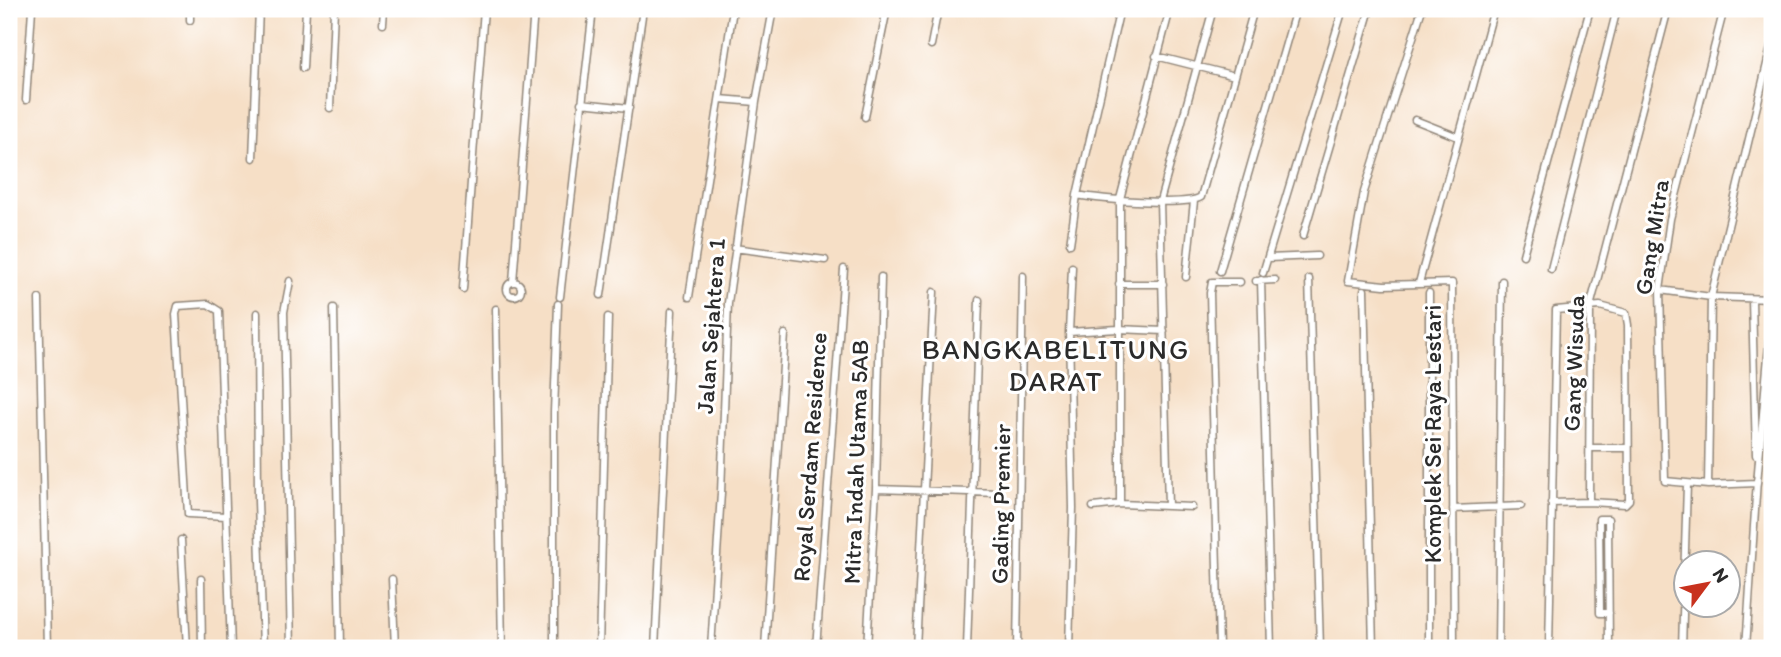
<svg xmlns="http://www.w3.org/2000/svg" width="1781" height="657" font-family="Itim,sans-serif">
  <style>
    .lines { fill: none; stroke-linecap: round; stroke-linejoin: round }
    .street-casing { stroke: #908578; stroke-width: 9 }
    .street { stroke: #fff; stroke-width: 6 }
    .labels { text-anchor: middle; stroke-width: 6; stroke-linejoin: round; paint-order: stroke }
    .street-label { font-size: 24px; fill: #2b2b2b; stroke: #fff }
    .quarter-label { font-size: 28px; letter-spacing: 2px; fill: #2b2b2b; stroke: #fff }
  </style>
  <rect width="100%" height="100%" fill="#fff"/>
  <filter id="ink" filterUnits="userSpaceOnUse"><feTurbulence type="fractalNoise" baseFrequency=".0143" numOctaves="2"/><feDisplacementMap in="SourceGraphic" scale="14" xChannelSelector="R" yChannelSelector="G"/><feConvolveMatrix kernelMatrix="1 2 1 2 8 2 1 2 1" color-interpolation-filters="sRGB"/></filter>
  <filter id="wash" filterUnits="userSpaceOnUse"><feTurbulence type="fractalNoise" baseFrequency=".00686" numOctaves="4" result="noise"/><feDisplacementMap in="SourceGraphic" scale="28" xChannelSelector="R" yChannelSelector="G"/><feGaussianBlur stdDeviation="1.57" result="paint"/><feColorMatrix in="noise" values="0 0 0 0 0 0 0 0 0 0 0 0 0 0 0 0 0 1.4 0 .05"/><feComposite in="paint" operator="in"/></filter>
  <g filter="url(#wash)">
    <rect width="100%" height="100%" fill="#f6dfc6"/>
  </g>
  <g filter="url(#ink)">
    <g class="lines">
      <defs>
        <path id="street" d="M1170 9 1120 199V504L1168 506 1160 201 1213 9
          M1422 9 1364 192 1348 281 1384 285 1452 283 1454 648
          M1724 9 1670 219 1660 290 1665 481 1708 485 1757 483 1772 310
          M190 20V9
          M383 24 384 9
          M931 45 938 9
          M1156 56 1235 76
          M303 68 306 9
          M720 99 756 102
          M26 100 32 9
          M581 103 629 108
          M330 108 334 9
          M865 117 887 9
          M1415 120 1458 137
          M253 158 259 9
          M1077 195C1098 199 1186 207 1201 197L1254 9
          M1303 236 1370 9
          M1070 244 1077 195 1120 9
          M734 248 825 260
          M1523 255 1590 9
          M1268 258 1317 256
          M1551 269 1617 9
          M1220 271 1296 9
          M1263 273 1343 9
          M1186 277 1194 201
          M1309 279 1320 648
          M1261 280 1271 648
          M290 281 284 312 291 648
          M1256 281 1275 280
          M513 282 534 9
          M507 289a7 7 0 1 1 14 0a7 7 0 1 1-14 0Z
          M1419 283 1494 9
          M1119 284H1163
          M463 289 484 9
          M1364 290 1373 648
          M1660 290 1711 297 1772 299
          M601 295 643 9
          M560 297 593 9
          M689 297 733 9
          M39 299 47 648
          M1752 300 1756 455
          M334 308 340 648
          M496 309 502 648
          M257 313 258 501 263 648
          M1069 332 1118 329 1164 331
          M1590 448H1628
          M1708 485 1711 297 1772 43
          M876 489 999 493
          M1551 503 1589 502 1590 307 1668 9
          M1168 506 1192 507
          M1093 507 1120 504
          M1453 509 1521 506
          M226 516 188 514 176 314 178 306 208 304 219 311 231 648
          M181 540 187 648
          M201 579 202 648
          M392 579 395 648
          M1609 613H1600L1599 519H1608L1609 648
          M9 624V648
          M554 648V412L558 304
          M599 648 608 317
          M655 648 672 311
          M711 648 721 493 728 303 756 102 773 9
          M765 648 785 334
          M816 648 844 269
          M867 648 876 489 881 277
          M916 648 934 292
          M967 648 979 300
          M1017 648 1023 276
          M1069 648 1073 508 1069 332 1072 267
          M1219 648 1210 293 1212 282H1240
          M1429 648V293
          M1498 648 1502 281
          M1549 648 1556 310 1600 306 1626 313 1628 325 1629 500 1625 504 1589 502
          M1682 648 1687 484
          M1746 648 1757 480"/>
      </defs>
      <use href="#street" class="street-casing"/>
      <use href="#street" class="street"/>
    </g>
  </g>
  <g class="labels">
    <g class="street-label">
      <text transform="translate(1652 237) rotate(-81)" y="8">Gang Mitra</text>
      <text transform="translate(711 326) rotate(-86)" y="8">Jalan Sejahtera 1</text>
      <text transform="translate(1574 363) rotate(-88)" y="8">Gang Wisuda</text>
      <text transform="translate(1433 434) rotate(-90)" y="8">Komplek Sei Raya Lestari</text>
      <text transform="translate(810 457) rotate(-86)" y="8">Royal Serdam Residence</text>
      <text transform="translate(856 462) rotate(-88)" y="8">Mitra Indah Utama 5AB</text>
      <text transform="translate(1001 504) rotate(-89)" y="8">Gading Premier</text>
    </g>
    <g class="quarter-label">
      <text x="1056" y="359">BANGKABELITUNG<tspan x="1056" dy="32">DARAT</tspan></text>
    </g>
  </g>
  <rect width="1781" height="657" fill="none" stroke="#fff" stroke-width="35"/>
  <g transform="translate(1707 584) rotate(58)"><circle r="33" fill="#ffffff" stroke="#aaaaaa" stroke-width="2"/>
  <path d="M0-5L12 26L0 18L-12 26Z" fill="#c8321e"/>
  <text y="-10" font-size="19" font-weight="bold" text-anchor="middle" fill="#2b2b2b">N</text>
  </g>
</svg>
